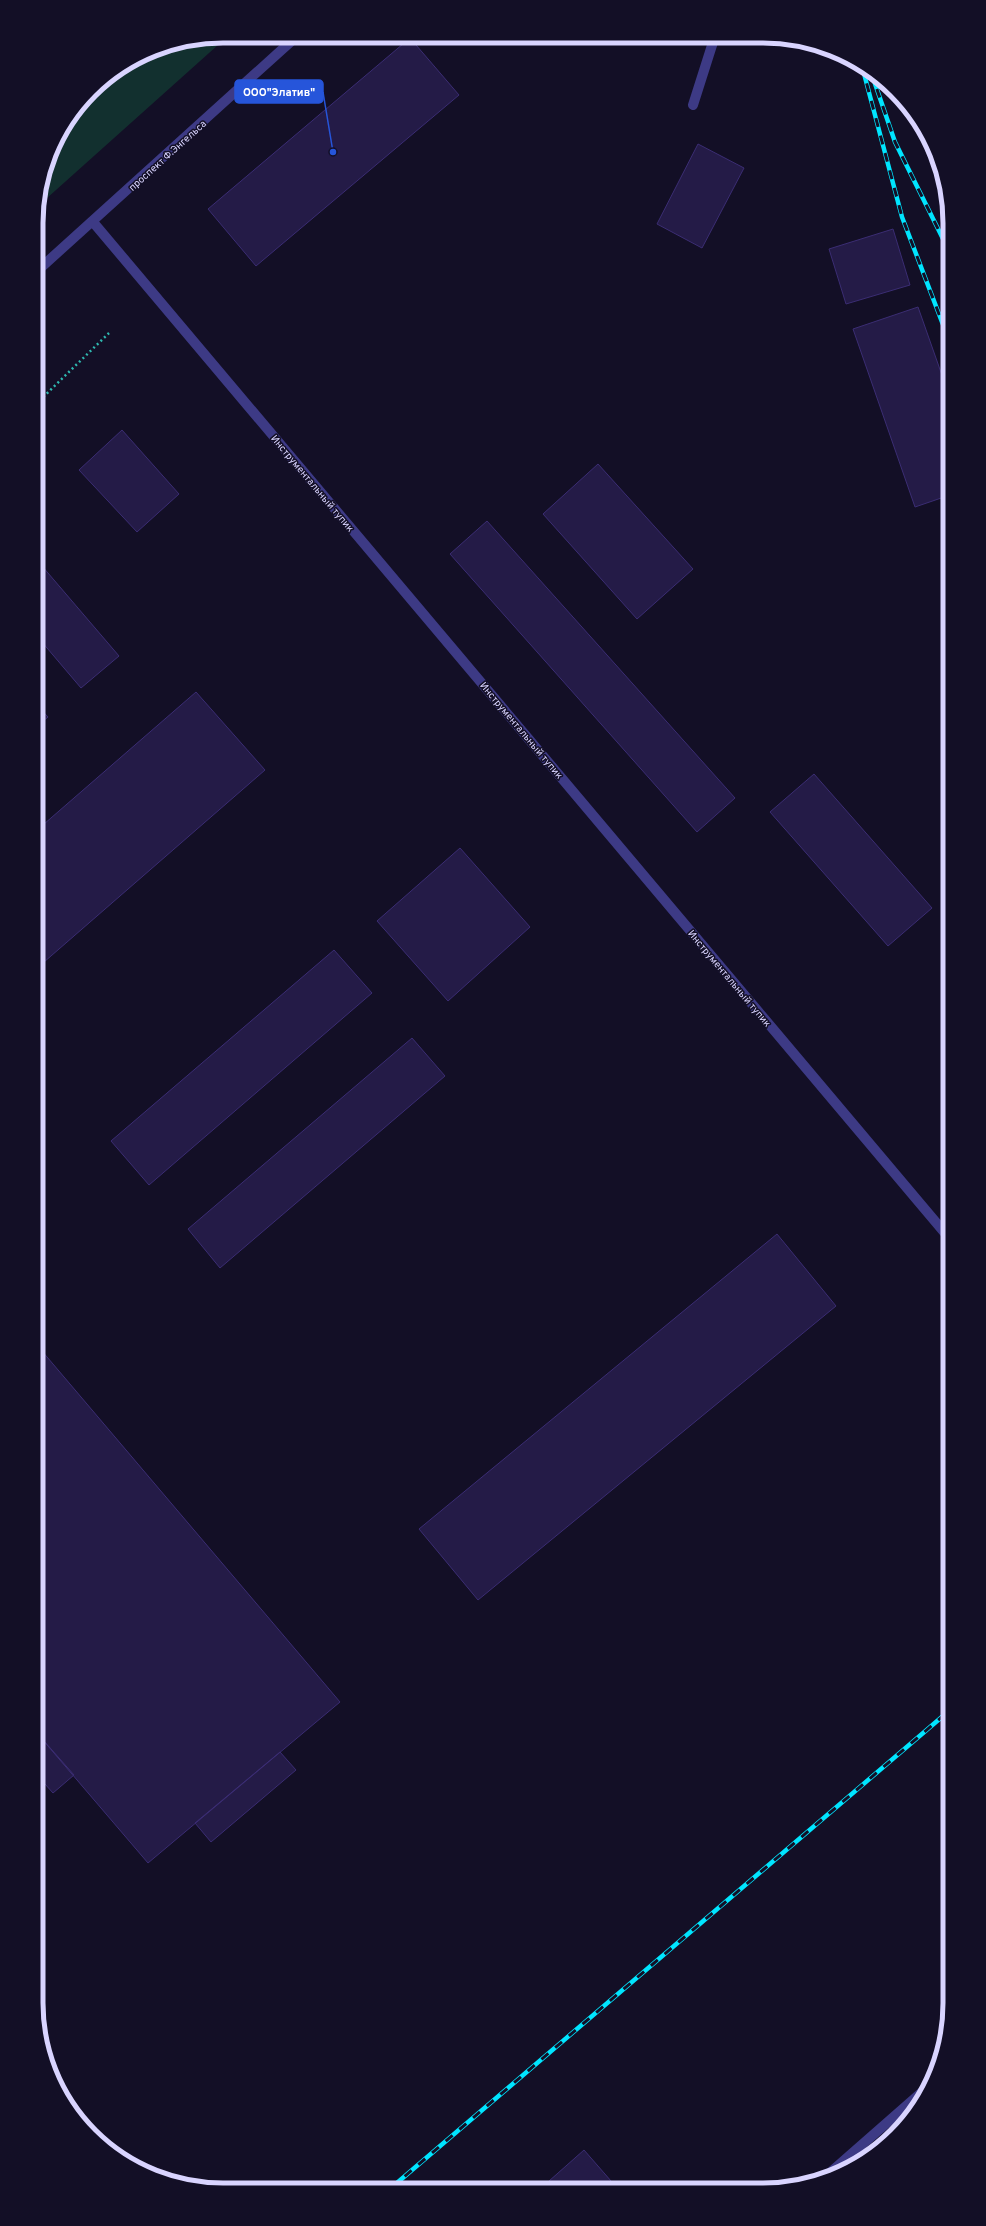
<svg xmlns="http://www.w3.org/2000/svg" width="986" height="2226" font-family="Overpass,sans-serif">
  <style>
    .green { fill: #12302f }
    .building { fill: #241b47; stroke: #3b2d73 }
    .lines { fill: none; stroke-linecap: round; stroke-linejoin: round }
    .path { stroke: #2fb8b0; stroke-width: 2.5; stroke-dasharray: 2 3; stroke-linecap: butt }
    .minor { stroke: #3d3a85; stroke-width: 10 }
    .rail-casing { stroke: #00e5ff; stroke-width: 4.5 }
    .rail { stroke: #130f26; stroke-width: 3; stroke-dasharray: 9; stroke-linecap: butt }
    .labels { text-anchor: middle; stroke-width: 3; stroke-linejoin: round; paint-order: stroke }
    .street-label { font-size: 10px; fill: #d9d4ff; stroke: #130f26 }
    .rim { fill: none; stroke: #d9d4ff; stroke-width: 5 }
    .leader { fill: none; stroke: #2655da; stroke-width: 1.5 }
    .callout-dot { fill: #2655da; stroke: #130f26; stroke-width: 1.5 }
    .callout { fill: #2655da; stroke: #2655da; stroke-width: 1.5 }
    .callout-label { font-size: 11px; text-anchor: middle; font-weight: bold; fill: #fff }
  </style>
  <rect width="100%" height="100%" fill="#130f26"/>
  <path class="green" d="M223 36H228L37 207 55 140 100 83 152 50Z"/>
  <path class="building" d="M410 38 459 95 256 266 208 209Z
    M698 144 744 168 702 248 657 224Z
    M893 229 910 285 846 304 829 249Z
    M918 307 950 398V495L915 507 853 329Z
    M122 430 179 494 137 532 79 470Z
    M598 464 693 569 637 619 543 514Z
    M487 521 735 798 697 832 450 554Z
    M36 559 119 656 81 688 36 635Z
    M196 692 265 770 36 969V831Z
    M36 704 48 717 36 727Z
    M814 774 932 908 888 946 770 812Z
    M460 848 530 927 448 1001 377 921Z
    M334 950 372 993 149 1185 111 1141Z
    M412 1038 445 1076 220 1268 188 1229Z
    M777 1234 836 1306 478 1600 419 1529Z
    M36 1344 340 1702 148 1863 36 1732Z
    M44 1741 74 1775 53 1793 36 1774V1748Z
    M280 1752 296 1770 211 1842 195 1823Z
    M584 2150 618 2189H540Z"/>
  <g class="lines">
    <path class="path" d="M36 404 109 333"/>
    <path class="minor" d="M693 105 714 39
      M93 222 950 1239
      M36 272 297 36
      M824 2178 930 2085"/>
    <defs>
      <path id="rail" d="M862 66 902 217 950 343
        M871 72 895 142 950 253
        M391 2188 950 1710"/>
    </defs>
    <use href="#rail" class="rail-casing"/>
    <use href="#rail" class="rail"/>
  </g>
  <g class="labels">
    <g class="street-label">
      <text transform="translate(167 155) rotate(-42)" y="4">проспект Ф.Энгельса</text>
      <text transform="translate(313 483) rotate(50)" y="4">Инструментальный тупик</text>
      <text transform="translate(522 730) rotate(50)" y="4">Инструментальный тупик</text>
      <text transform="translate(730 978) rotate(50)" y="4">Инструментальный тупик</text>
    </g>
  </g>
  <path d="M0 0H986V2226H0ZM223 43H763A180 180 0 0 1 943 223V2003A180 180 0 0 1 763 2183H223A180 180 0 0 1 43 2003V223A180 180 0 0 1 223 43Z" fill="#130f26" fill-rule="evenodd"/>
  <path class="rim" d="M223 43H763A180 180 0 0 1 943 223V2003A180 180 0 0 1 763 2183H223A180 180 0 0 1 43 2003V223A180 180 0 0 1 223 43Z"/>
  <path class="leader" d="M333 152L323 92"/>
  <circle class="callout-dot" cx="333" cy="152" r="4"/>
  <rect class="callout" x="235" y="80" width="88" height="23" rx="4"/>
  <g class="callout-label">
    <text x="279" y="96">ООО"Элатив"</text>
  </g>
</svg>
